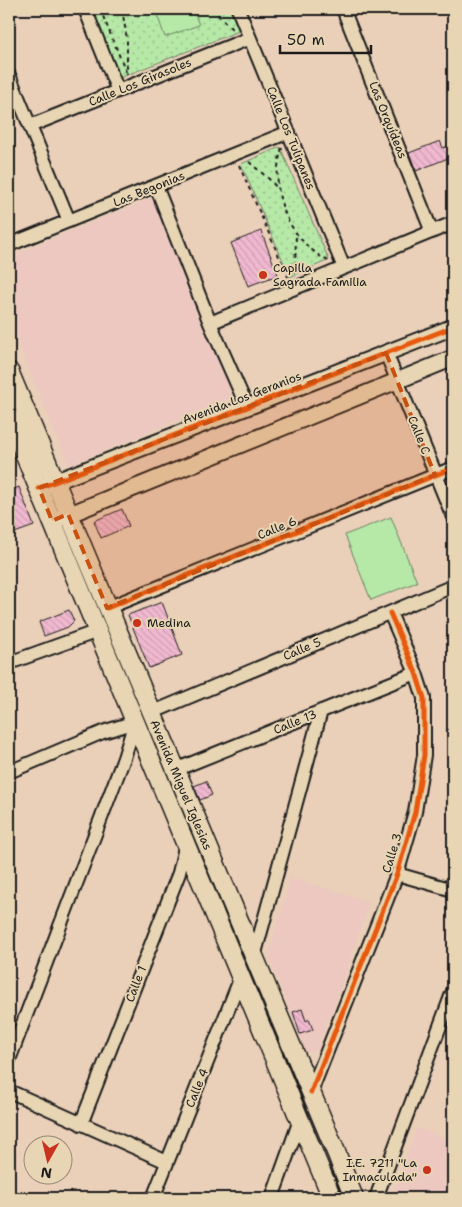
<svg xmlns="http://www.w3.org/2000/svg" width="462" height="1207" font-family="'Shantell Sans',sans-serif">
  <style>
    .built { fill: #ecc8c0 }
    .park { fill: url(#park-dots); stroke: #698262 }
    .pitch { fill: #b6e8a7; stroke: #698262 }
    .building { fill: url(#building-back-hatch); stroke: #1c1c1c }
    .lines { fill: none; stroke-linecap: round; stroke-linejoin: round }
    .minor-casing { stroke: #1c1c1c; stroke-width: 16 }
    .tertiary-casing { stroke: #1c1c1c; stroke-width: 19 }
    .secondary-casing { stroke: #1c1c1c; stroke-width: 21 }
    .path { stroke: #1c1c1c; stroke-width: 2; stroke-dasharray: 4 4; stroke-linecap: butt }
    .minor { stroke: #e8d5b3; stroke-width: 12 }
    .tertiary { stroke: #e8d5b3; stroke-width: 15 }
    .secondary { stroke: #e8d5b3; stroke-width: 18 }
    .cycleway-casing { stroke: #e8d5b3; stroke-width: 8 }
    .cycleway { stroke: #e8590c; stroke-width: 5 }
    .marked { fill: #c9500e; fill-opacity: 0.2; stroke: #c9500e; stroke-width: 4; stroke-dasharray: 10 6; stroke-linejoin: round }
    .poi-dot { fill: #c8321e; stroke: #e8d5b3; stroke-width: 2 }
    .labels { text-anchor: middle; stroke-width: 4; stroke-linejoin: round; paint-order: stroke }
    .street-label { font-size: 12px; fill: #1c1c1c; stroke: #e8d5b3 }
    .poi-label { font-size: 12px; fill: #1c1c1c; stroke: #e8d5b3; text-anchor: start }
  </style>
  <defs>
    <pattern id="park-dots" width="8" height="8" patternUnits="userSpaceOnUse" patternTransform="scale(1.25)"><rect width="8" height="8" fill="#b6e8a7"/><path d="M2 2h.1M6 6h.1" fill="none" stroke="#9cc68f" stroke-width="1.8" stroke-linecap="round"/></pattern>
    <pattern id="building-back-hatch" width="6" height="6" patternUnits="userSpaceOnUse" patternTransform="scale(1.25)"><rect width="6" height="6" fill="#f1b9d0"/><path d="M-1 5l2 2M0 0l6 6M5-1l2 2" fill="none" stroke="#ce9eb2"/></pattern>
  </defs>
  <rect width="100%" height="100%" fill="#eacfb9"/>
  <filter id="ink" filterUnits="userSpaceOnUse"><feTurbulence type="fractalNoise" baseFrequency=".02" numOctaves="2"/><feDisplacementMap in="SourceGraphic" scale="10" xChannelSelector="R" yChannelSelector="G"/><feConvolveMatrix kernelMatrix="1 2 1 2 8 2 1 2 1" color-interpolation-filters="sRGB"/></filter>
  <g filter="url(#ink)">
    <path class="built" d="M154 197 237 396 69 465 9 320V257Z
      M290 878 369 902 330 1018 325 1022V1035L320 1037V1049L306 1053 269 956Z
      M417 1128 453 1142V1198H391Z"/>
    <path class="park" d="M91 9H230L239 31 119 78Z
      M280 147 329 260 290 277 241 164Z"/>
    <path class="pitch" d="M155 9H193L199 25 165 37Z
      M391 517 417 582 371 600 345 535Z"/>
    <path class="building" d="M440 141 443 148 451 145 453 156 416 171 409 153Z
      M261 231 278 275 248 286 231 243Z
      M19 487 34 526 9 535V491Z
      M122 509 129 526 101 538 94 521Z
      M162 602 182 655 149 668 128 615Z
      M69 610 74 621 68 627 44 636 39 622Z
      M206 781 212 795 200 800 194 786Z
      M302 1009 306 1021 309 1019 313 1030 300 1034 293 1012Z"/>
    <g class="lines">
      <defs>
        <path id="minor" d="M85 9 118 91
          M238 9 344 268
          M343 9 432 232
          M9 75 69 221
          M30 126 250 38
          M156 186 210 323 247 407
          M9 245 289 132
          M210 323 453 223
          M386 353 453 517
          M107 608 453 468
          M9 663 98 631
          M151 713 453 586
          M175 770 416 673
          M9 772 103 732 135 722
          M397 874 453 890
          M254 957 321 711
          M9 1060 124 758 135 722
          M9 1091 167 1162
          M311 1092 397 874 415 812 424 755V698L416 673 390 613
          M81 1124 179 873 186 843
          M153 1198 241 977
          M272 1198 300 1120
          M376 1198 453 991"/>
        <path id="tertiary" d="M44 486 453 327
          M58 519 453 358"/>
        <path id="secondary" d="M9 371 336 1152 354 1198
          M9 417 332 1198"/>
      </defs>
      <use href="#minor" class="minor-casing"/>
      <use href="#tertiary" class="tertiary-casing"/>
      <use href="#secondary" class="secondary-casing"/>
      <path class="path" d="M100 9 127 74
        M122 9 127 39V74
        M212 9 233 30
        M282 148C268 192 288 239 328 261
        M249 162 269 179 278 189
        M239 165 288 277
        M295 273 296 233"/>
      <use href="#minor" class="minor"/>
      <use href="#tertiary" class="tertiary"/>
      <use href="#secondary" class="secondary"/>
      <defs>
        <path id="cycleway" d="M39 488 453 327
          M107 608 453 468
          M311 1092 397 874 415 812 424 755V698L416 673 390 613"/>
      </defs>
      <use href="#cycleway" class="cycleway-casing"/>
      <use href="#cycleway" class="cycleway"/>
    </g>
  </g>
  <path class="marked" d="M386 353 435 475 107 608 68 514 52 521 39 488Z"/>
  <g class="poi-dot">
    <circle cx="263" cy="275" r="5"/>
    <circle cx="137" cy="623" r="5"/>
    <circle cx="427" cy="1170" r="5"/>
  </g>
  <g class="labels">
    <g class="street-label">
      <text transform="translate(140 82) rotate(-22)" y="4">Calle Los Girasoles</text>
      <text transform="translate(388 120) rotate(68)" y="4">Las Orquídeas</text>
      <text transform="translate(291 138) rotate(68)" y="4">Calle Los Tulipanes</text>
      <text transform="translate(149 189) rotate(-22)" y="4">Las Begonias</text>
      <text transform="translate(242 398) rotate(-21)" y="4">Avenida Los Geranios</text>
      <text transform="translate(419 435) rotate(68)" y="4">Calle C</text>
      <text transform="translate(277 528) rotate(-22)" y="4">Calle 6</text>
      <text transform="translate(302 649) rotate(-23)" y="4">Calle 5</text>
      <text transform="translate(295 722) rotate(-22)" y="4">Calle 13</text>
      <text transform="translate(181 785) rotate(67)" y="4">Avenida Miguel Iglesias</text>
      <text transform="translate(392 853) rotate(-73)" y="4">Calle 3</text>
      <text transform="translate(136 984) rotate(-69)" y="4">Calle 1</text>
      <text transform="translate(197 1088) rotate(-68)" y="4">Calle 4</text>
    </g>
    <g class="poi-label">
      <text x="273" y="272">Capilla<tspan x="273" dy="14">Sagrada Familia</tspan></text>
      <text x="147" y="627">Medina</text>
      <text x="417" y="1167" text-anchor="end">I.E. 7211 "La<tspan x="417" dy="14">Inmaculada"</tspan></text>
    </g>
  </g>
  <rect width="462" height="1207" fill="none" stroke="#e8d5b3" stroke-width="30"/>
  <rect x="15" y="15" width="432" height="1177" fill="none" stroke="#1c1c1c" stroke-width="2" filter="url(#ink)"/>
  <g transform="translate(48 1160) rotate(188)"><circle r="24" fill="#e8d5b3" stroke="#968b77"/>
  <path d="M0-4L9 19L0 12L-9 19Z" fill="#c8321e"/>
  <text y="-8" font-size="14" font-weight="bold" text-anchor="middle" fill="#1c1c1c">N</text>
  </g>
  <path d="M280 45v8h91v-8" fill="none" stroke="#1c1c1c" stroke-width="2.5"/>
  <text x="287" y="45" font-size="15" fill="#1c1c1c" stroke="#e8d5b3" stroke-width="4" paint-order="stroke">50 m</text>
</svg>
